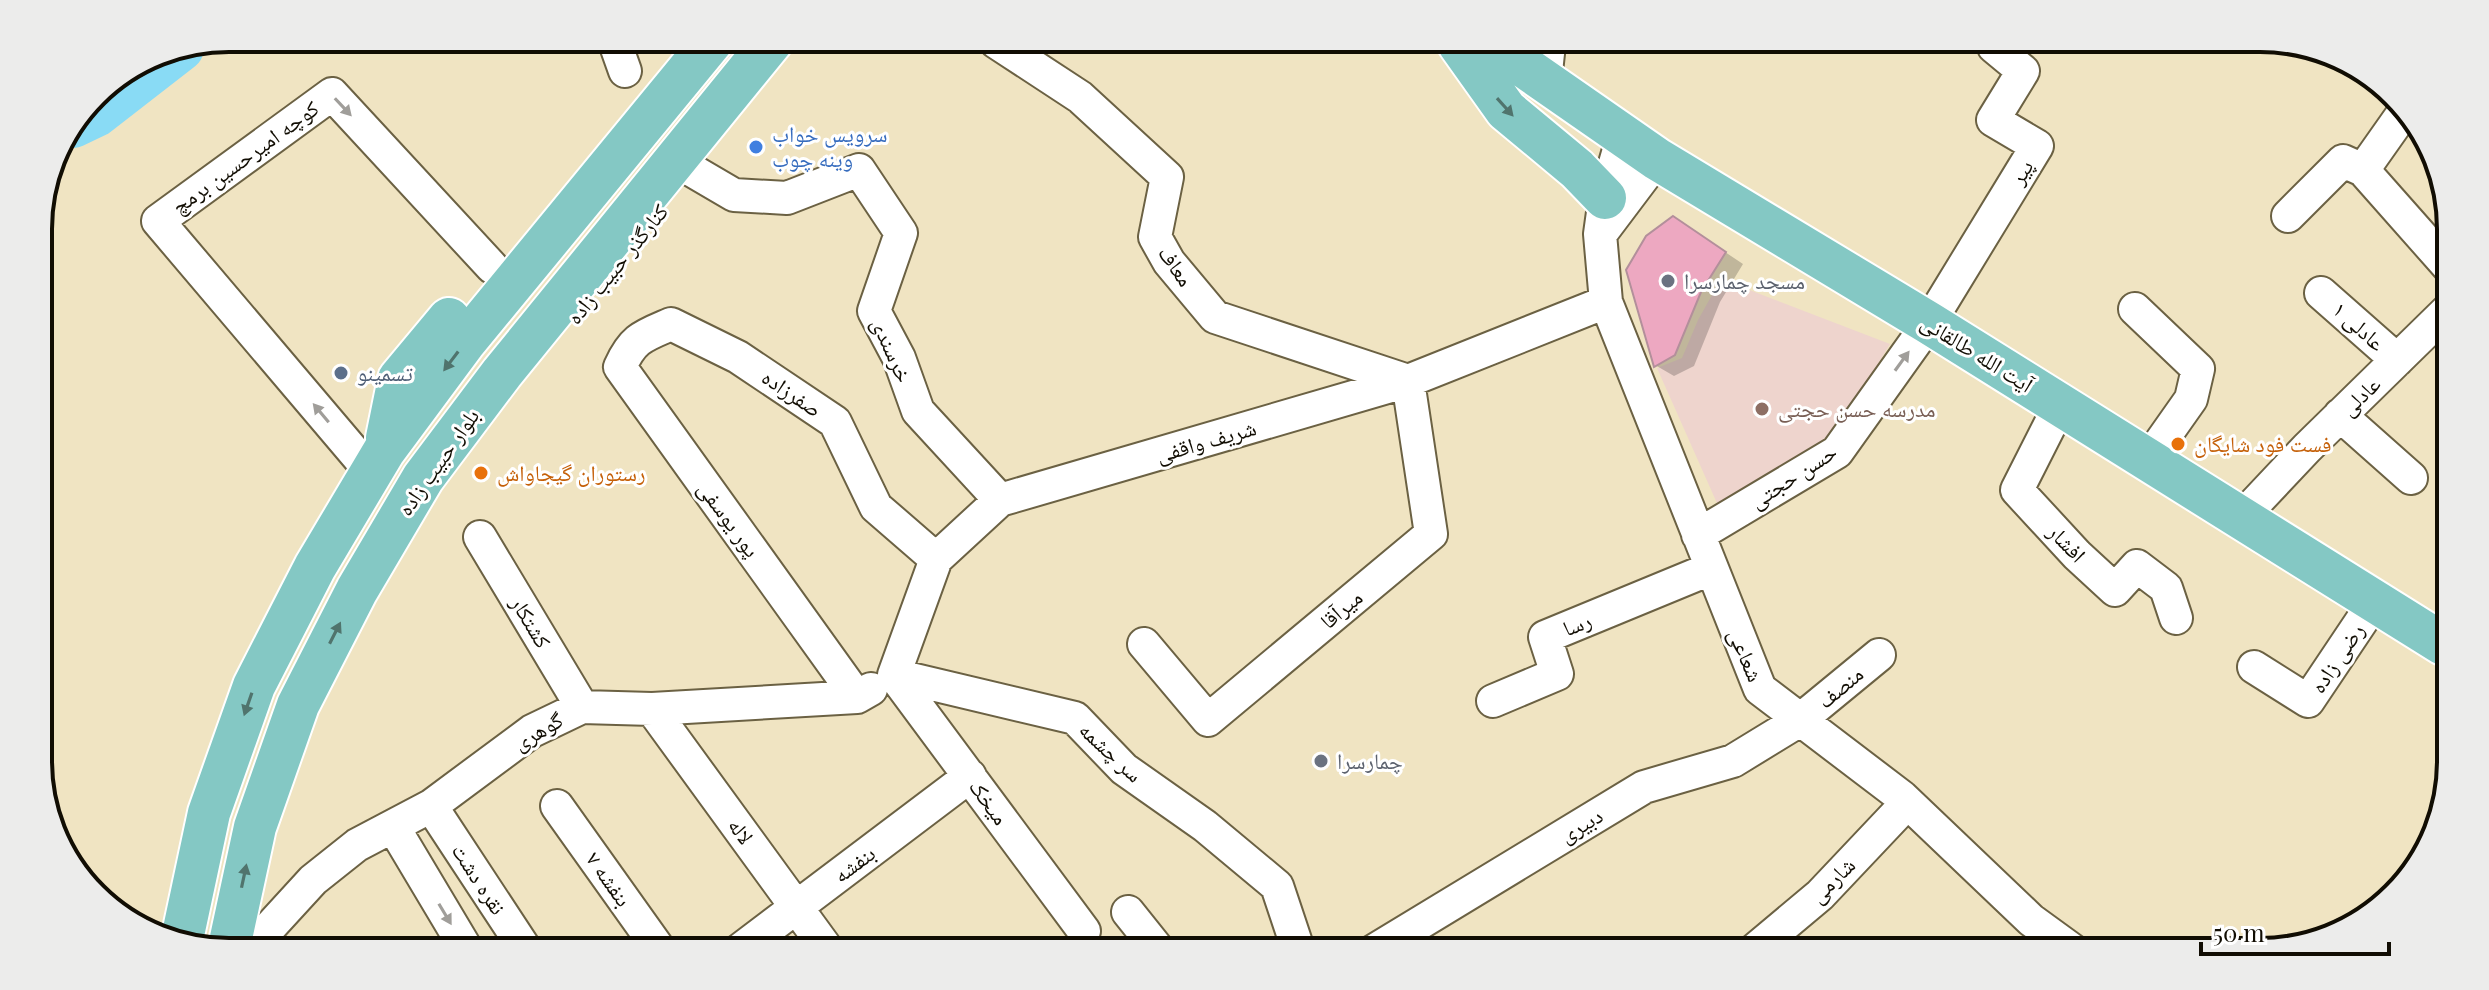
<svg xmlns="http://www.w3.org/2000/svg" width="2489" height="990" font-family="'Playfair Display','Noto Naskh Arabic',serif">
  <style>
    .education { fill: #eed4cd }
    .shadow { fill: #0003 }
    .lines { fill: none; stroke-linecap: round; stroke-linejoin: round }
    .river { stroke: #89dbf5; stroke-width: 46 }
    .building { fill: #eda8c1; stroke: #b38f9b; stroke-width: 2 }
    .minor-casing { stroke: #6b6143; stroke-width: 36 }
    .major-casing { stroke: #fff; stroke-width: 46 }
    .minor { stroke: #fff; stroke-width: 32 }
    .major { stroke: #84c8c4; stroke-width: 42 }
    .oneway { fill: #a09e9a }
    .oneway2 { fill: #50746d }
    .shop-dot { fill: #3f7fe0; stroke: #fff; stroke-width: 3 }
    .worship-dot { fill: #6b7280; stroke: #fff; stroke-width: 3 }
    .service-dot { fill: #5c6f8a; stroke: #fff; stroke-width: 3 }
    .education-dot { fill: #8d6e63; stroke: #fff; stroke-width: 3 }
    .food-dot { fill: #e8710a; stroke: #fff; stroke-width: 3 }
    .labels { text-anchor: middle; stroke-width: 6; stroke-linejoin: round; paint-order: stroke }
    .shop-label { font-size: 22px; fill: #366cbe; stroke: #fff; text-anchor: start }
    .street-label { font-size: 22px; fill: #110d03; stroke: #fff }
    .worship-label { font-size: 22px; fill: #5b616d; stroke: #fff; text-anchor: start }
    .service-label { font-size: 22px; fill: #4e5e75; stroke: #fff; text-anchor: start }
    .education-label { font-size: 22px; fill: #785e54; stroke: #fff; text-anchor: start }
    .food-label { font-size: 22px; fill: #c56008; stroke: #fff; text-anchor: start }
    .rim { fill: none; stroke: #110d03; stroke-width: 4 }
  </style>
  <rect width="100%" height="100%" fill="#f0e4c2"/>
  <path class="education" d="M1721 279 1890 344 1826 449 1720 510 1657 368 1682 358 1698 320Z"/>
  <path class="shadow" d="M1692 230 1743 264 1720 302 1694 366 1674 376 1655 365Z"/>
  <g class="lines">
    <path class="river" d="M73 125 96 114 181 48"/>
  </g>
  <path class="building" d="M1673 216 1726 252 1701 292 1675 355 1654 367 1626 270 1646 236Z"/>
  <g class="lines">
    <defs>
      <path id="minor" d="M614 40 625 71
        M996 42 1080 97 1167 177 1155 237 1169 262 1215 317 1408 381 1431 534 1208 720 1144 644
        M1545 81 1549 44
        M2406 109 2363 170 2448 266
        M1623 136 1605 198 1600 234 1606 302 1760 689 1902 797 2031 920 2075 952
        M693 171 734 195 787 198 859 170 901 233 874 311 899 358 918 411 1000 500
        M2288 216 2343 161 2363 170
        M1602 232 1657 159
        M2321 293 2397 360
        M2135 309 2198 369 2191 399 2148 460
        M2060 405 2017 490 2077 555 2115 590 2137 566 2166 588 2176 618
        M2340 415 2411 478
        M371 472 158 221 332 94 492 267
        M2241 518 2307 448 2448 310
        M1698 535 1837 452 1929 323 2037 146 1993 120 2023 71 1994 47
        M480 537 582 707
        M2254 667 2308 701 2375 601
        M894 675 936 559 1000 500 1408 381 1606 302
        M894 675 1075 718 1124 769 1205 826 1277 886 1299 952
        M894 675 1084 931
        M857 697 620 367C633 338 643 336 671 324L738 357 835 422 876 507 936 559
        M1493 701 1557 674 1545 637 1710 569
        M652 709 829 952
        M431 806 527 952
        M557 806 661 952
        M394 828 468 952
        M1128 912 1160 952
        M247 952 313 880 357 845 431 806 532 731 582 707 652 709 857 697 871 689
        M737 952 970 776
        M1372 952 1644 787 1733 761 1800 720 1879 655
        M1752 952 1820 895 1907 803"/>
      <path id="major" d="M1459 44 1506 110 1577 169 1605 198
        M1480 44 1513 59 1657 159 1929 323 2443 644
        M387 438 399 379 449 319
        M181 944 209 813 254 686 315 567 384 451 464 343 713 40
        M228 952 255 827 298 705 357 590 423 478 502 373 772 41"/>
    </defs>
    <use href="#minor" class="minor-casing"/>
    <use href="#major" class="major-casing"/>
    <use href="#minor" class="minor"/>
    <use href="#major" class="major"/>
  </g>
  <defs><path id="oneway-solid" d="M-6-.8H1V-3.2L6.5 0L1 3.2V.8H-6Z" transform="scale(2)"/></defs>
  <g class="oneway">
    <use href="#oneway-solid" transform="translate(343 107) rotate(47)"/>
    <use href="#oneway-solid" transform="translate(1902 361) rotate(-54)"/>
    <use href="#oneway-solid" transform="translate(321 413) rotate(-130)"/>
    <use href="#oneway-solid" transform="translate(445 914) rotate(59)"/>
  </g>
  <g class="oneway2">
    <use href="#oneway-solid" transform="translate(1505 107) rotate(48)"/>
    <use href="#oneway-solid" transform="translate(451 361) rotate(127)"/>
    <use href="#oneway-solid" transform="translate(335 633) rotate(-63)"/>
    <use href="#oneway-solid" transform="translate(248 704) rotate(109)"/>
    <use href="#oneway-solid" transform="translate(244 876) rotate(-78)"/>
  </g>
  <circle class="shop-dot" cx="756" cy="147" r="8"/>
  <g class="worship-dot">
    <circle cx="1668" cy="281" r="8"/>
    <circle cx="1321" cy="761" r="8"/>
  </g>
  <circle class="service-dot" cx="341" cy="373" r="8"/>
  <circle class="education-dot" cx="1762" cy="409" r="8"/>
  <g class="food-dot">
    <circle cx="2178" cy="444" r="8"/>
    <circle cx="481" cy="473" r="8"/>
  </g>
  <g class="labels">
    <g class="shop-label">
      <text x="772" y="142">سرویس خواب<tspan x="772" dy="25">وینه چوب</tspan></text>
    </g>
    <g class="street-label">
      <text transform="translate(245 157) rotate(-36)" y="8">کوچه امیرحسین برمچ</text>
      <text transform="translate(2021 172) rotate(-59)" y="8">پیر</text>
      <text transform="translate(617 264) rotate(-51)" y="8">کنارگذر حبیب زاده</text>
      <text transform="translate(1176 266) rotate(55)" y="8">معاف</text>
      <text transform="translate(2359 326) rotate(42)" y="8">عادلی ۱</text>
      <text transform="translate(892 350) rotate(66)" y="8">خرسندی</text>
      <text transform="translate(1977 353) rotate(32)" y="8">آیت الله طالقانی</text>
      <text transform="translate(792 393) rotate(34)" y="8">صفرزاده</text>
      <text transform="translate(2360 396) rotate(-44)" y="8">عادلی</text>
      <text transform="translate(1206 441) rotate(-16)" y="8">شریف واقفی</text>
      <text transform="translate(438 462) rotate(-55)" y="8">بلوار حبیب زاده</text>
      <text transform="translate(1793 476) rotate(-33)" y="8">حسن حجتی</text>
      <text transform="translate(729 519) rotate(54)" y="8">پور یوسفی</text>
      <text transform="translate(2067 543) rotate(46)" y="8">افشار</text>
      <text transform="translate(1341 609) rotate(-40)" y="8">میرآقا</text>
      <text transform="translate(531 622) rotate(59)" y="8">کشتکار</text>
      <text transform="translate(1577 624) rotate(-22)" y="8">رسا</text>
      <text transform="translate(1746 655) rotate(67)" y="8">شعاعی</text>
      <text transform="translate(2337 658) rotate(-56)" y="8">رضی زاده</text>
      <text transform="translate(1840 687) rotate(-40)" y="8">منصف</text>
      <text transform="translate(538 731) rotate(-30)" y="8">گوهری</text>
      <text transform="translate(1111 752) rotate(43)" y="8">سر چشمه</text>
      <text transform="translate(989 802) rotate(54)" y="8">میخک</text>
      <text transform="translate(1581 825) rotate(-31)" y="8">دبیری</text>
      <text transform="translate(741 831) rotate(54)" y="8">لاله</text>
      <text transform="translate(854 864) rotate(-37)" y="8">بنفشه</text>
      <text transform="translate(479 879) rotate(57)" y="8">نقره دشت</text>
      <text transform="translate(609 879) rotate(55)" y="8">بنفشه ۷</text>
      <text transform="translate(1832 880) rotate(-45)" y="8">شارمی</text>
    </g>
    <g class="worship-label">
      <text x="1684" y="289">مسجد چمارسرا</text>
      <text x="1337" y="769">چمارسرا</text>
    </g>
    <g class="service-label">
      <text x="357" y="381">تسمینو</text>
    </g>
    <g class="education-label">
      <text x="1778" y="417">مدرسه حسن حجتی</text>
    </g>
    <g class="food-label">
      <text x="2194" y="452">فست فود شایگان</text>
      <text x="497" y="481">رستوران گیجاواش</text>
    </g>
  </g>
  <path d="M0 0H2489V990H0ZM229 52H2260A177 177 0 0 1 2437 229V761A177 177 0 0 1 2260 938H229A177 177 0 0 1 52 761V229A177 177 0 0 1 229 52Z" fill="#ececeb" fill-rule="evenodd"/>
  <path class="rim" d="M229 52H2260A177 177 0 0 1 2437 229V761A177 177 0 0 1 2260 938H229A177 177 0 0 1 52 761V229A177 177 0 0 1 229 52Z"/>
  <path d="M2201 942v12h188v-12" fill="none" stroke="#110d03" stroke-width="4"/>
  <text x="2213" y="942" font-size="24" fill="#110d03" stroke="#ffffff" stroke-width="6" paint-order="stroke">50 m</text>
</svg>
